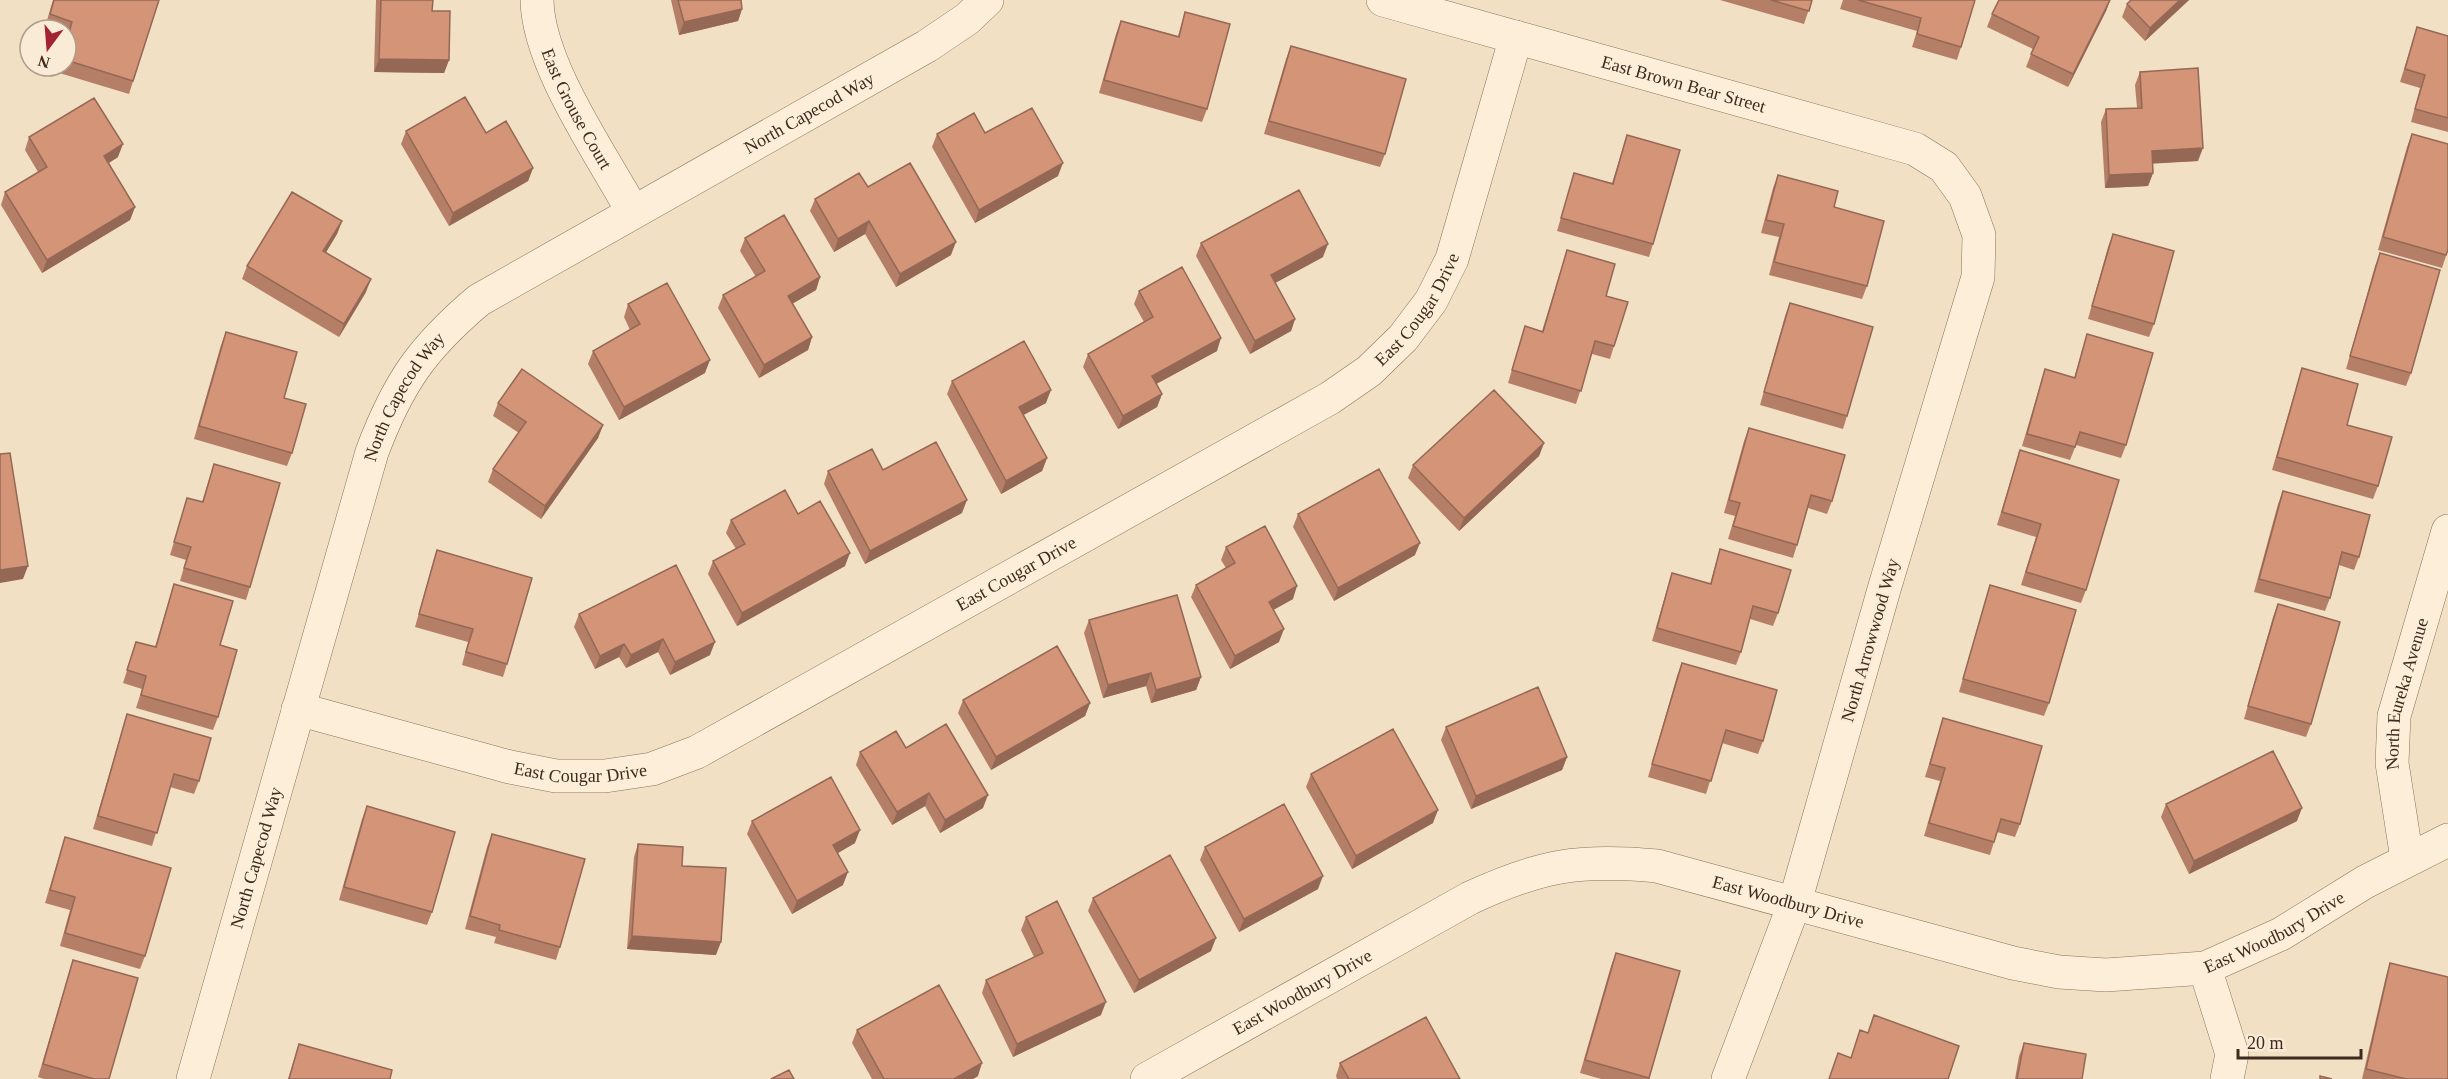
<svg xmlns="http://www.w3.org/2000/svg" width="2448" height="1079" font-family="Georgia,serif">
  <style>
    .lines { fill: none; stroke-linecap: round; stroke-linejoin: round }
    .minor-casing { stroke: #8f7059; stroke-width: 34 }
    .minor { stroke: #fceed9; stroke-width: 33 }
    .wall { fill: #b57f67 }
    .shaded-wall { fill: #946854 }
    .building { fill: #d39478; stroke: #946854; stroke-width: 1.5 }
    .labels { text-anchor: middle; stroke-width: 4.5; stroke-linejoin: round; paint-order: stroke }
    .street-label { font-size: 18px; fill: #3e2a1e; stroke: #f9ebd5 }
  </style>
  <rect width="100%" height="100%" fill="#f2e0c5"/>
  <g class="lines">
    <defs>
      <g id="minor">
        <path id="s1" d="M537 0C538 65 602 155 633 212"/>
        <path id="s2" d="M1383 0 1915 149 1944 167 1965 196 1979 235 1978 277 1885 586 1795 902 1728 1079"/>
        <path id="s3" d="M298 709 510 767 556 776H605L652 769 697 752 1330 398 1369 371 1403 338 1431 301 1452 259 1516 37"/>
        <path id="s4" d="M2407 859 2392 763 2394 716 2448 531"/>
        <path d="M2205 968 2232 1054 2227 1079"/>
        <path id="s5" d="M193 1079 372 452C398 383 422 348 479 300L927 46 967 19 987 0"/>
        <path id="s6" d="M1147 1079 1470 898C1541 865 1579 859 1657 866L2013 963 2059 972 2106 975 2205 968 2281 934 2365 882 2448 840"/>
      </g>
    </defs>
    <use href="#minor" class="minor-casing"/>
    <use href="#minor" class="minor"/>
  </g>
  <path class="wall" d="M53 0H159L129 94 56 72 58 66H66V40L68 35 66 34V30H53L45 27Z
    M376 0H433L432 11 449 60 444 73 374 72Z
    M671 0H741L742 9 738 21 679 35Z
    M1720 0H1812L1804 24Z
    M1843 0H1975L1961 47 1957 60 1912 47 1917 31 1840 9Z
    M2110 0 2106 11 2068 87 2026 67 2033 49 1987 27 1992 14Z
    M2131 0H2189L2145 41 2122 17 2127 4Z
    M1185 12 1207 109 1202 122 1099 93 1116 34 1121 21 1178 36Z
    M2417 27 2448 36V132L2411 122 2420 88 2400 82Z
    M1291 46 1385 154 1380 167 1264 134 1286 59Z
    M2140 72 2198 161 2153 163V173L2148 186 2105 188 2101 122 2106 109 2137 108 2135 85Z
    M406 131 486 133 533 168 528 181 449 226 401 144Z
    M985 133 1058 176 975 223 932 147 937 134Z
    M2412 134 2448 250 2442 268 2378 250 2407 147Z
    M1627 135 1653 244 1649 257 1557 231 1574 173 1612 183Z
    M29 137 118 157 109 163 135 207 130 220 42 273 1 205 5 192 38 172 25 150Z
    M1778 175 1834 207 1867 286 1862 299 1769 275 1779 237 1761 233 1773 188Z
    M868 187 951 255 896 287 865 234 834 252 810 211 815 199Z
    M342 221 337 234 326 252 366 292 339 337 242 279 247 266Z
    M2113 234 2154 324 2149 337 2088 319 2108 247Z
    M745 238 820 277 816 290 792 304 812 337 808 350 759 378 718 308 723 295 756 277 740 251Z
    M1201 243 1323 257 1275 283 1295 319 1291 331 1250 354 1196 256Z
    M1567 250 1606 296 1614 346 1610 359 1592 354 1576 404 1508 383 1525 326 1542 331Z
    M2380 253 2411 373 2406 386 2346 369 2375 266Z
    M1139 291 1217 351 1156 384 1162 394 1157 407 1118 429 1083 367 1088 354 1144 322 1134 304Z
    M1790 303 1847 416 1843 429 1760 405 1785 316Z
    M628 304 705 373 619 420 588 364 593 351 630 330 624 317Z
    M226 332 284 398 292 453 287 466 194 439 221 345Z
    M2087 334 2126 445 2121 458 2076 445 2070 460 2022 446 2041 382 2045 369 2074 378Z
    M2302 368 2347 425 2378 486 2373 499 2272 470 2298 381Z
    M952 381 1046 403 1023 415 1047 458 1042 471 1001 494 947 394Z
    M498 403 603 425 598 438 541 519 488 482 493 469 519 433 493 416Z
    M1749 428 1832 501 1827 514 1808 508 1793 558 1728 539 1735 516 1724 513 1744 441Z
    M1544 443 1539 456 1459 531 1408 478 1413 465Z
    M2020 450 2086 590 2081 603 2021 585 2036 537 1997 525Z
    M214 464 250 587 246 600 180 581 186 560 170 555 187 498 202 502Z
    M828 471 962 513 865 564 824 484Z
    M2283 491 2359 557 2354 570 2339 565 2330 598 2325 611 2254 592 2278 504Z
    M798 514 845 566 737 626 708 574 713 561 736 549 726 533 731 520Z
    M1298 514 1415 555 1334 601 1293 527Z
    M1226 547 1293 599 1273 610 1279 642 1230 669 1191 597 1196 585 1226 568 1221 560Z
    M1720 549 1778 613 1773 626 1750 619 1741 652 1736 665 1652 641 1668 586 1672 573 1710 584Z
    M437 550 507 664 503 677 462 665 468 642 415 627 433 563Z
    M676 565 710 655 670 675 658 652 626 668 619 657 595 669 574 627 579 614Z
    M174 584 220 645 218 717 213 730 136 708 142 689 123 683 136 642 155 647 170 597Z
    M1990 585 2049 703 2044 716 1959 692 1986 598Z
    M2278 604 2311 724 2306 737 2244 719 2273 617Z
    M1089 620 1201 677 1196 690 1151 703 1146 686 1103 698 1084 633Z
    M1682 663 1763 741 1758 754 1722 743 1706 794 1648 777 1677 676Z
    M963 700 1090 703 1085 716 991 770 958 713Z
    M127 714 199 781 194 794 170 787 152 846 93 829 123 727Z
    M1943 718 2020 824 2015 837 1997 832 1990 855 1924 836 1940 781 1925 777Z
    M1446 727 1567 757 1562 770 1471 809 1441 740Z
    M906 748 983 808 940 833 925 806 892 825 856 765 860 752Z
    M1311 774 1433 823 1352 869 1306 787Z
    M2166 804 2297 821 2189 874 2161 817Z
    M367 806 432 912 427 925 339 900 362 819Z
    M752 821 855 843 838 853 843 885 792 914 747 834Z
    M492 834 560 947 556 960 494 943 496 937 465 929 487 847Z
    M65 837 145 956 140 969 60 946 70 910 45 903 61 850Z
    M638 844 682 866 716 955 627 949 634 857Z
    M1205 847 1318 889 1239 932 1200 860Z
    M1093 898 1211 951 1134 993 1088 911Z
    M1026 917 1101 1015 1013 1057 982 993 986 980 1034 957 1021 930Z
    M1616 953 1680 971 1649 1079H1601L1580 1073 1611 966Z
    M73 960 109 1079H44L38 1077 69 973Z
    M2390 963 2448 1079H2362L2386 976Z
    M857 1030 978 1076 973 1079H872L852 1043Z
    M2024 1043 2082 1079H2015L2019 1056Z
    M299 1044 390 1079H288Z
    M1340 1063 1460 1079H1337L1336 1076Z"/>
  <path class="shaded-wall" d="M2110 0 2106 11 2068 87 2073 74Z
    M2180 0H2189L2145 41 2150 28Z
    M742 9 738 21 679 35 684 22Z
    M379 59 449 60 444 73 374 72Z
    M123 144 118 157 99 169 104 156Z
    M2203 148 2198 161 2147 164 2152 151Z
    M1063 163 1058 176 975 223 979 210Z
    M533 168 528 181 449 226 453 213Z
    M2153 173 2148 186 2105 188 2109 175Z
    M135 207 130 220 42 273 47 260Z
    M342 221 337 234 319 264 323 251Z
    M869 221 865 234 834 252 838 239Z
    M956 242 951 255 896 287 900 274Z
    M1328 244 1323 257 1266 288 1271 275Z
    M820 277 816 290 783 309 788 296Z
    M371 279 366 292 339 337 344 324Z
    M1295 319 1291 331 1250 354 1255 341Z
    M812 337 808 350 759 378 764 365Z
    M1221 338 1217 351 1147 389 1152 376Z
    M710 360 705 373 619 420 624 407Z
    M1051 390 1046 403 1014 420 1019 407Z
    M1162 394 1157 407 1118 429 1123 416Z
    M603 425 598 438 541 519 545 506Z
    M1544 443 1539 456 1459 531 1464 518Z
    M1047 458 1042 471 1001 494 1006 481Z
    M967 500 962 513 865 564 870 551Z
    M1420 543 1415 555 1334 601 1338 588Z
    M850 553 845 566 737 626 742 613Z
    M28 566 23 579 0 583V570Z
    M1297 586 1293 599 1264 615 1269 602Z
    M1284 629 1279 642 1230 669 1235 656Z
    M663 639 658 652 626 668 631 655Z
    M715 642 710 655 670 675 675 662Z
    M624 644 619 657 595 669 600 656Z
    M1151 673 1146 686 1103 698 1108 685Z
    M1201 677 1196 690 1151 703 1156 690Z
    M1090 703 1085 716 991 770 996 757Z
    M1567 757 1562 770 1471 809 1476 796Z
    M929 793 925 806 892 825 897 812Z
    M988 795 983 808 940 833 945 820Z
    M2302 808 2297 821 2189 874 2194 861Z
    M1438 810 1433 823 1352 869 1356 856Z
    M860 830 855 843 829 858 833 845Z
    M848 872 843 885 792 914 797 901Z
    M1323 876 1318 889 1239 932 1244 919Z
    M632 936 721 942 716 955 627 949Z
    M1216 938 1211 951 1134 993 1139 980Z
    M1106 1002 1101 1015 1013 1057 1017 1044Z
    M982 1063 978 1076 973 1079H954Z"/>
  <path class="building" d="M54 0H159L133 81 66 60V43L72 22 50 14Z
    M381 0H433L432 11H450L449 60 379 59Z
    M678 0H741L742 9 684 22Z
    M1771 0H1812L1809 11Z
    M1858 0H1975L1961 47 1917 34 1921 18Z
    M1999 0H2110L2073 74 2031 54 2039 37 1992 14Z
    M2131 0H2180L2150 28 2127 4Z
    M1185 12 1230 24 1207 109 1104 80 1121 21 1179 37Z
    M2417 27 2448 36V118L2415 109 2425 75 2405 69Z
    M1291 46 1406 79 1385 154 1269 121Z
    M2198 68 2203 148 2152 151 2153 173 2109 175 2106 109 2142 108 2140 72Z
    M465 97 486 133 506 121 533 168 453 213 406 131Z
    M94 98 123 144 104 156 135 207 47 260 5 192 47 167 29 137Z
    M1032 108 1063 163 979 210 937 134 974 113 985 133Z
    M2412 134 2448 144V250L2446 255 2383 237Z
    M1627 135 1680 150 1653 244 1561 218 1574 173 1613 184Z
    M910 163 956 242 900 274 869 221 838 239 815 199 859 173 868 187Z
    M1778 175 1838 191 1834 207 1884 221 1867 286 1774 262 1784 224 1766 220Z
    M1299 190 1328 244 1271 275 1295 319 1255 341 1201 243Z
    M292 192 342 221 323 251 371 279 344 324 247 266Z
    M784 215 820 277 788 296 812 337 764 365 723 295 765 271 745 238Z
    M2113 234 2174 251 2154 324 2092 306Z
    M1567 250 1615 264 1606 296 1628 302 1614 346 1595 341 1581 391 1512 370 1525 326 1543 332Z
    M2380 253 2440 270 2411 373 2350 356Z
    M1182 267 1221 338 1152 376 1162 394 1123 416 1088 354 1153 317 1139 291Z
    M667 283 710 360 624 407 593 351 640 324 628 304Z
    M1790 303 1873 327 1847 416 1764 392Z
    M226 332 297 352 284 398 306 404 292 453 199 426Z
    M2087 334 2153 353 2126 445 2080 432 2075 447 2027 434 2045 369 2075 378Z
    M1024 341 1051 390 1019 407 1047 458 1006 481 952 381Z
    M2302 368 2358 384 2347 425 2392 437 2378 486 2277 457Z
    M522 369 603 425 545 506 493 469 526 422 498 403Z
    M1494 390 1544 443 1464 518 1413 465Z
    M1749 428 1845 455 1832 501 1811 495 1797 545 1733 526 1740 503 1729 500Z
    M936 442 967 500 870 551 828 471 872 449 883 470Z
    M2020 450 2119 480 2086 590 2026 572 2041 524 2002 512Z
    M10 453 28 566 0 570V454Z
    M214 464 280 483 250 587 184 568 191 547 174 542 187 498 203 502Z
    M1379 469 1420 543 1338 588 1298 514Z
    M785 490 798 514 820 501 850 553 742 613 713 561 745 544 731 520Z
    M2283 491 2370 515 2359 557 2342 552 2330 598 2259 579Z
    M1265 526 1297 586 1269 602 1284 629 1235 656 1196 585 1235 563 1226 547Z
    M1720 549 1791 570 1778 613 1753 606 1741 652 1657 628 1672 573 1711 584Z
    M437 550 532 578 507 664 466 652 473 629 419 614Z
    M676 565 715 642 675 662 663 639 631 655 624 644 600 656 579 614Z
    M174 584 233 601 220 645 237 650 218 717 141 695 146 676 127 670 136 642 156 647Z
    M1990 585 2076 610 2049 703 1963 679Z
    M1177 595 1201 677 1156 690 1151 673 1108 685 1089 620Z
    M2278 604 2340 622 2311 724 2248 706Z
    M1057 646 1090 703 996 757 963 700Z
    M1682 663 1777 690 1763 741 1726 730 1711 781 1652 764Z
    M1538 687 1567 757 1476 796 1446 727Z
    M127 714 211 738 199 781 174 774 157 833 98 816Z
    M1943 718 2042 746 2020 824 2001 819 1994 842 1929 823 1945 768 1930 764Z
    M946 724 988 795 945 820 929 793 897 812 860 752 896 731 906 748Z
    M1393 729 1438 810 1356 856 1311 774Z
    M2273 751 2302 808 2194 861 2166 804Z
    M831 777 860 830 833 845 848 872 797 901 752 821Z
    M1284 804 1323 876 1244 919 1205 847Z
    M367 806 455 832 432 912 344 887Z
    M492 834 585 859 560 947 499 930 500 925 470 916Z
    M65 837 171 868 145 956 65 933 75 897 50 890Z
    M638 844 683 847 682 866 726 868 721 942 632 936Z
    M1170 855 1216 938 1139 980 1093 898Z
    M1057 901 1106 1002 1017 1044 986 980 1043 953 1026 917Z
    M1616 953 1680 971 1649 1078 1585 1060Z
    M73 960 138 978 109 1079H94L43 1064Z
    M2390 963 2448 977V1079H2406L2366 1069Z
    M939 985 982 1063 954 1079H884L857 1030Z
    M1874 1015 1959 1046 1948 1079H1829L1838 1053 1851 1058 1860 1030 1868 1033Z
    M1426 1017 1460 1079H1349L1340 1063Z
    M2024 1043 2086 1054 2082 1079H2017Z
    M299 1044 392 1070 390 1079H289Z
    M789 1070 794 1079H771Z
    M2320 1076 2332 1079H2320Z"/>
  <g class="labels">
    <g class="street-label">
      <text dy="6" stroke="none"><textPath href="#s2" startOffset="312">East Brown Bear Street</textPath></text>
      <text dy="6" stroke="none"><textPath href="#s1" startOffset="117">East Grouse Court</textPath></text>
      <text dy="6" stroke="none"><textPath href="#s5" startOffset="1220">North Capecod Way</textPath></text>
      <text dy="6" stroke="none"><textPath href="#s3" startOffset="1263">East Cougar Drive</textPath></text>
      <text dy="6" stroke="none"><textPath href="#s5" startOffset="716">North Capecod Way</textPath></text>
      <text dy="6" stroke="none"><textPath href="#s3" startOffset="777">East Cougar Drive</textPath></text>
      <text transform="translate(1870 640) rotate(-74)" y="6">North Arrowwood Way</text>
      <text dy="6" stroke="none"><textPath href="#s4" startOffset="168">North Eureka Avenue</textPath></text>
      <text dy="6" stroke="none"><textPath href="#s3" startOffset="291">East Cougar Drive</textPath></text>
      <text dy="6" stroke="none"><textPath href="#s5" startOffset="230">North Capecod Way</textPath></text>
      <text dy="6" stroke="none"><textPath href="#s6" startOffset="699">East Woodbury Drive</textPath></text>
      <text dy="6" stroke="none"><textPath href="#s6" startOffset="1203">East Woodbury Drive</textPath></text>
      <text dy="6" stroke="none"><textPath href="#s6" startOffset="178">East Woodbury Drive</textPath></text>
    </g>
  </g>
  <g transform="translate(48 48) rotate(196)"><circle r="28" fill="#f9ebd5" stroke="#ae9e8c" stroke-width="1.5"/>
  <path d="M0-4.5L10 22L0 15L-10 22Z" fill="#a42333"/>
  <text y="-9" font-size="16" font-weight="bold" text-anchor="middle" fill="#3e2a1e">N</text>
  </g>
  <path d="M2238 1049v9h123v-9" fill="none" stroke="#3e2a1e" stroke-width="3"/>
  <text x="2247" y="1049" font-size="18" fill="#3e2a1e" stroke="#f9ebd5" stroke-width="4.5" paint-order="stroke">20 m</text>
</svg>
